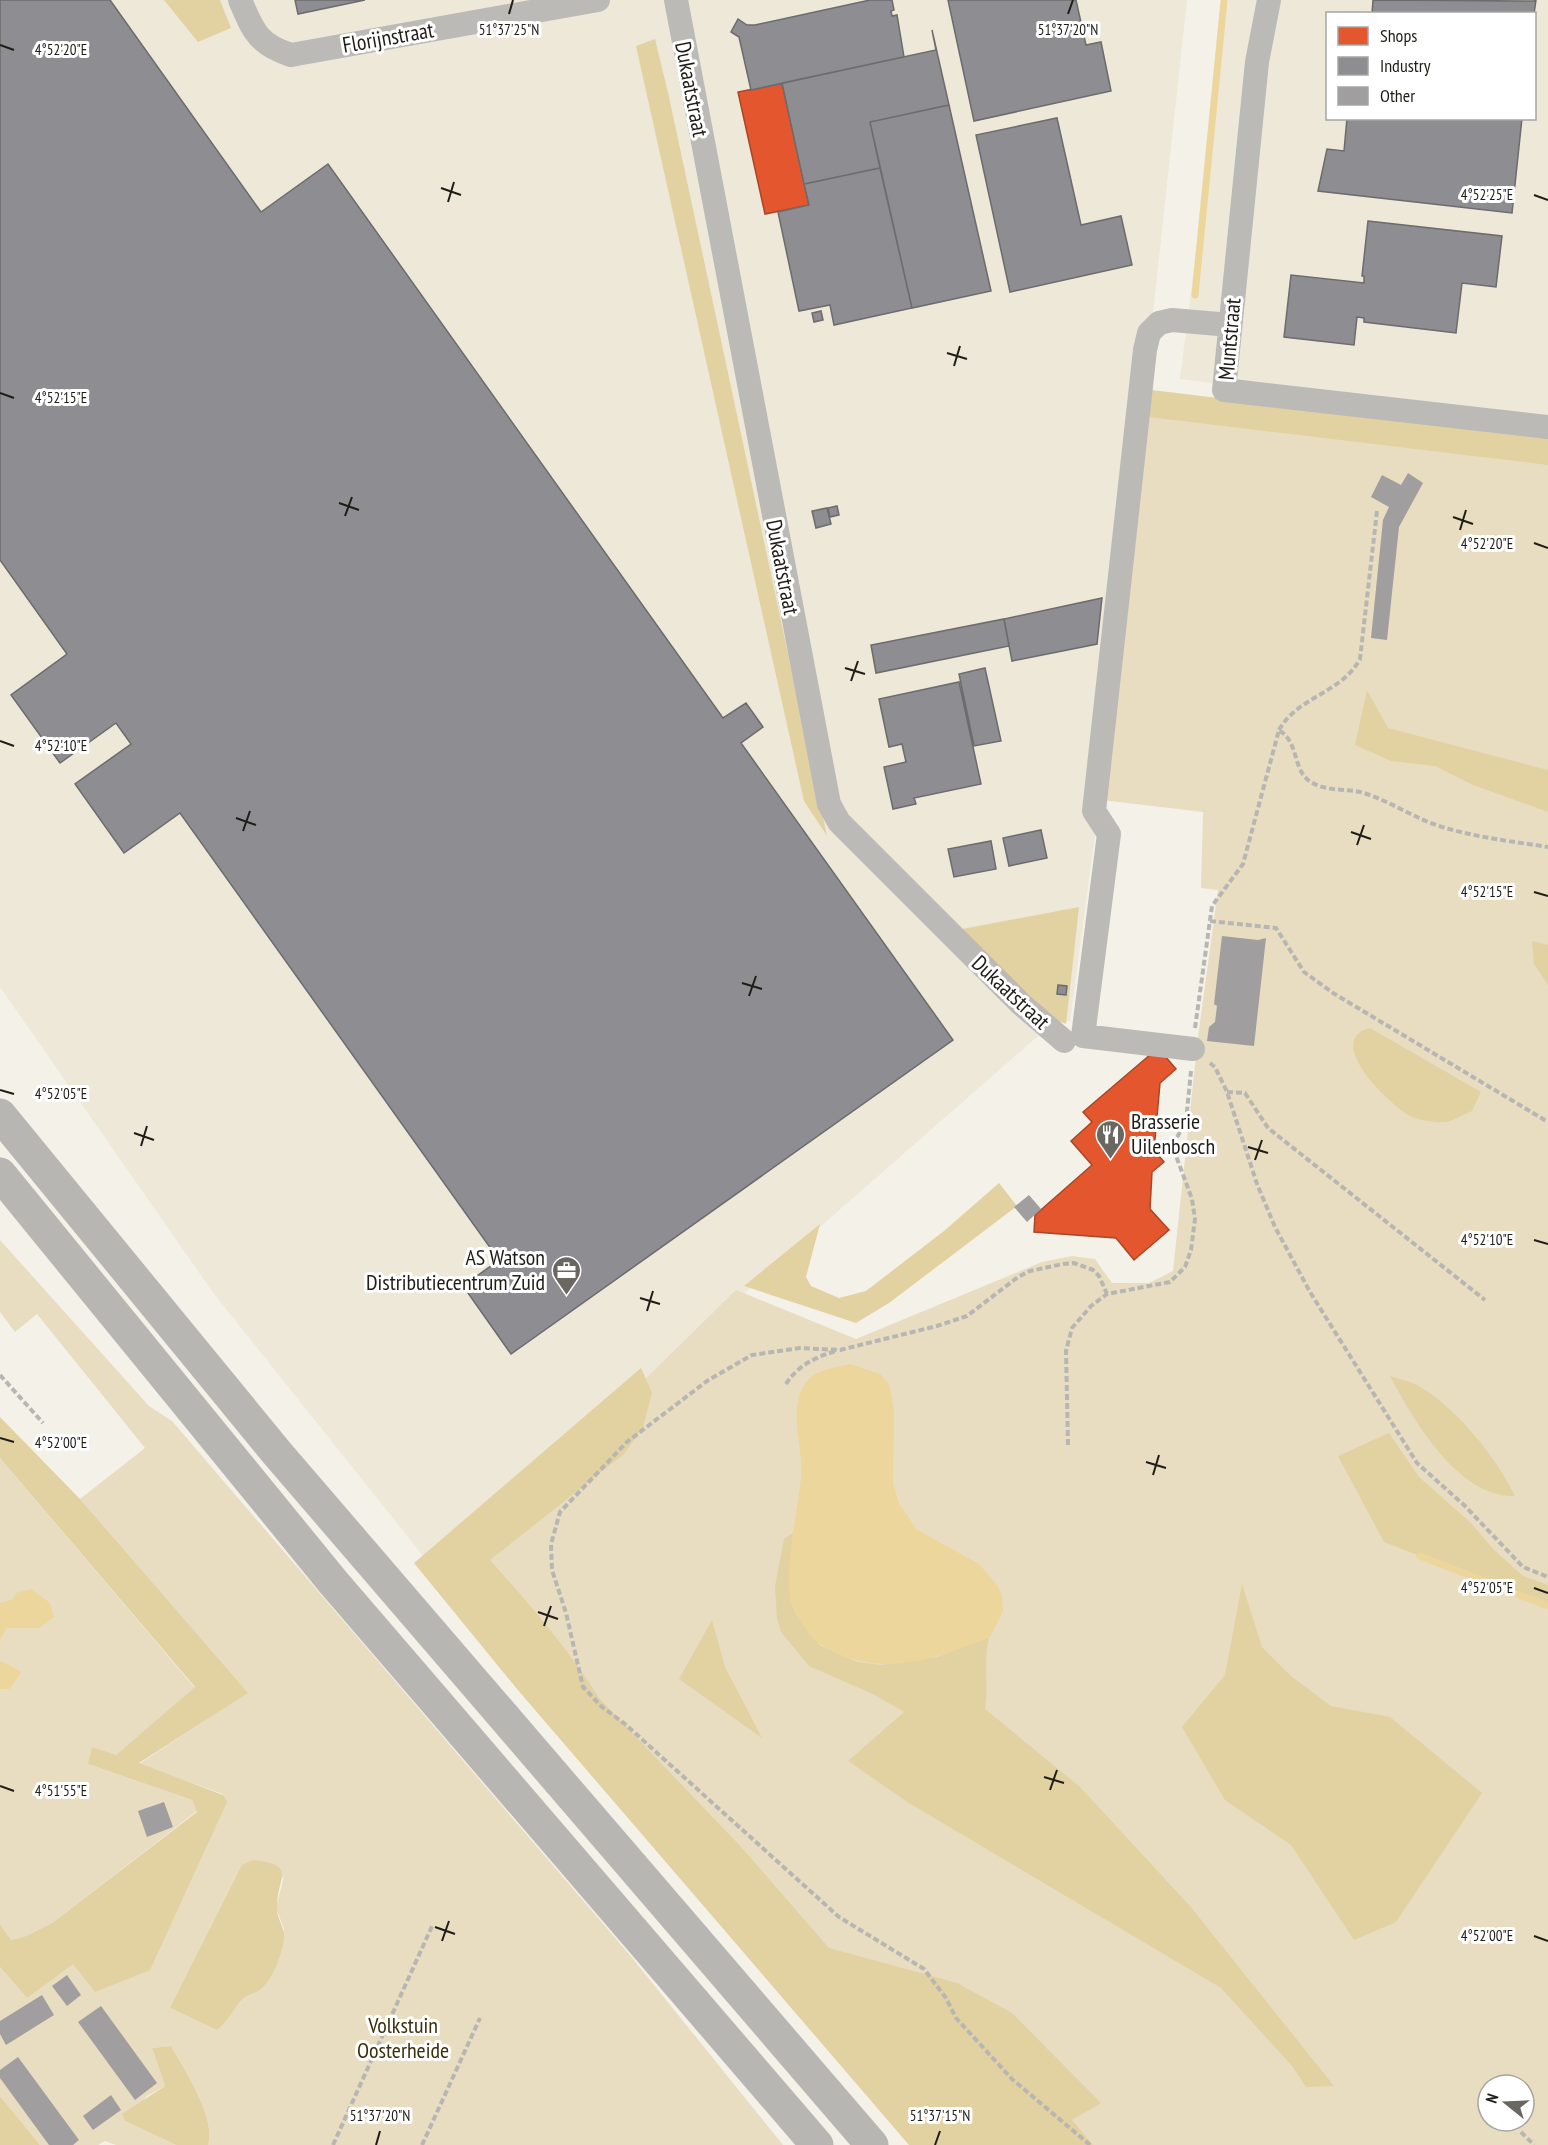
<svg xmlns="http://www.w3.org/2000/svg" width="1548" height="2145" font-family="'PT Sans Narrow',sans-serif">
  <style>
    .built { fill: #eee8d8; fill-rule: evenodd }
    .green { fill: #e8ddc0; fill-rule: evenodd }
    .forest { fill: #e2d1a1 }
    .water { fill: #ecd69b }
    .shops { fill: #e4572e; stroke: #a94627; stroke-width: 1.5 }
    .industry { fill: #8d8d92; stroke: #6c6b6d; stroke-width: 1.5 }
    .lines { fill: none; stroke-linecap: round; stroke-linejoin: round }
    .stream { stroke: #ecd69b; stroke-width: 7 }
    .building { fill: #a09e9e }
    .path { stroke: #b7b6b2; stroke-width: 4; stroke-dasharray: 6 3; stroke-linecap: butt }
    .minor { stroke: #bbbab7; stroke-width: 24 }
    .highway { stroke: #b8b6b2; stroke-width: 33 }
    .ticks { fill: none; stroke: #1f1d17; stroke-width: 2 }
    .labels { text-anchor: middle; stroke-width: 6; stroke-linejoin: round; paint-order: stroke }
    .street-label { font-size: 22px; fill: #1f1d17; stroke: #fff }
    .poi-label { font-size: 22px; fill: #1f1d17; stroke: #fff; text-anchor: start }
    .park-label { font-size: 22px; fill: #3b2f0b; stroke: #fff }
    .ticks-label { font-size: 15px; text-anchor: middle; fill: #1f1d17; stroke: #fff; stroke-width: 6; stroke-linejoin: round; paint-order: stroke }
  </style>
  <rect width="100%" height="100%" fill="#f4f1e9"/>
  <path class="built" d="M0 0H1187L1102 783 1070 1021 1054 1022 432 1567 214 1294 0 987Z
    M1228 0H1548V426L1180 379ZM1328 14H1534V118H1328Z"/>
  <path class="green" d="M1146 407 1548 445V2145H956L429 1561 634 1390 736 1290 856 1339 1042 1262 1072 1256 1095 1259 1112 1283H1149L1173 1271 1198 1037 1218 890 1201 888 1203 812 1102 800ZM1488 2085H1524V2121H1488Z
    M0 1240 149 1406 172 1421 629 1954 783 2145H208C217 2119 184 2069 171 2046L152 2048 165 2086 147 2096 125 2121 176 2145H116L105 2141 98 2145H40L0 2096V1967L27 1998 223 1794 139 1764 247 1693 80 1499 145 1448 37 1314 15 1332 0 1312ZM284 1876 276 1908 284 1929 261 1989 245 1997 217 2030 170 2008Z
    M0 1458 195 1688 116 1755 88 1764 192 1800 197 1811 52 1923 26 1936 11 1940 0 1924V1689H10L20 1672 0 1660V1641L7 1628 0 1618Z"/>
  <path class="forest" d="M164 0H220L231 28 198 42Z
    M655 39 669 97 827 836 804 801 636 46Z
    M1135 388 1548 438V465L1132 415Z
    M1367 690 1388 728 1548 770V812L1473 785 1435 766 1391 761 1355 745Z
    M1079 907 1066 1024 1046 1016 957 930Z
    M1532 941 1548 945V985L1534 964Z
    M1370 1028 1481 1092 1472 1111C1464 1114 1451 1123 1442 1122 1433 1122 1418 1120 1410 1116 1390 1105 1322 1040 1370 1028Z
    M999 1183 1017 1206 889 1303 856 1323 744 1286 820 1224 806 1277 811 1286 839 1298 866 1291 944 1231Z
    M641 1368 652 1393 643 1427 624 1454 490 1560C529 1604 568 1648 599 1698L742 1848 829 1948 957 1983 1012 2013 1101 2103 1072 2120 1093 2145H909L517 1689 414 1563Z
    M1390 1376C1399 1379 1409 1381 1417 1385 1455 1406 1497 1458 1515 1496 1458 1498 1413 1419 1390 1376Z
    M0 1417 80 1499 248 1693 139 1763 223 1795 227 1802 150 1970 95 1992 73 1964 27 1998 0 1967V1924L11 1940 26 1936 52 1923 197 1812 192 1800 88 1764 92 1747 116 1755 195 1687 0 1458Z
    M1389 1433 1419 1477 1471 1523 1493 1549 1523 1576 1548 1585V1606L1384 1542 1338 1456Z
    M793 1533 790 1595 819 1645 857 1662 882 1665 937 1657 989 1637C983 1662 989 1685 985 1709L1080 1787 1190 1906 1334 2086 1306 2087 1292 2066 1221 1988 909 1803 848 1761 904 1712 873 1694 809 1666 781 1632 777 1618 775 1586 784 1539Z
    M1242 1584 1262 1647 1291 1676 1331 1706 1390 1717 1482 1793 1396 1922 1354 1940 1291 1845 1225 1800 1182 1727 1225 1675Z
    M712 1620 725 1667 762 1738 679 1679Z
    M253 1860C298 1865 277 1877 277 1907 276 1918 285 1927 284 1938 282 1954 273 1979 261 1989 256 1993 249 1994 244 1998 234 2008 229 2020 217 2030L170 2008 242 1865Z
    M171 2046C184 2069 217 2119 208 2145H176L125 2121 122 2114 165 2086 152 2048Z
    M0 2096 40 2145H0Z"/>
  <path class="water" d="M850 1364 880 1374 889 1384 894 1410 893 1484 899 1503 916 1529 979 1564 997 1585 1002 1596 1003 1611 990 1637C942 1656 892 1676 841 1655 826 1649 814 1642 805 1628 798 1618 791 1609 790 1596 786 1557 797 1516 801 1478 804 1447 787 1411 805 1384 815 1369 834 1368 850 1364Z
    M31 1589 50 1603 54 1617 39 1628H7L0 1641V1603L13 1599 16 1593Z
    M0 1660 21 1672 10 1689H0Z"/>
  <path class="shops" d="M782 83 809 205 765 214 738 92Z
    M1158 1048 1176 1069 1160 1083 1154 1150 1164 1162 1152 1172 1150 1209 1169 1230 1134 1260 1116 1238 1034 1232 1035 1215 1092 1165 1071 1141 1092 1122 1083 1112Z"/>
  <path class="industry" d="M0 0H110L261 212 328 164 723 718 746 703 763 727 741 743 953 1040 511 1354 463 1286 499 1260 180 813 124 853 75 784 131 744 116 723 60 763 11 695 67 654 0 560Z
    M295 0H365L298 14Z
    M870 0H892L894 10 891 11 892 16 897 15 904 57 751 90 739 37 731 32 738 19 747 25H755Z
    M948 0H1076L1086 45 1101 42 1111 91 974 121Z
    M1373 0 1534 1 1536 0 1534 14H1372Z
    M932 30 949 105 870 122 880 168 804 184 782 83 936 50Z
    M949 105 991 291 912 308 870 122Z
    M1057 118 1081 225 1121 216 1132 265 1010 292 976 135Z
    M1347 118H1522L1512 213 1318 191 1327 149 1344 151Z
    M880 168 912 308 834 325 830 305 799 311 778 212 809 205 804 184Z
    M1368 221 1502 236 1496 287 1462 283 1456 333 1364 322V318L1357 317 1354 345 1284 337 1291 275 1364 283V276H1362Z
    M821 311 823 320 814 322 812 313Z
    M837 506 839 515 830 517 828 508Z
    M827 508 831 524 816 528 812 511Z
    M1102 598 1097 644 1012 661 1004 619Z
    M1004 619 1009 646 876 673 871 645Z
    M985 668 1001 741 974 746 959 674Z
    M959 682 981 784 914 798 916 804 893 809 884 767 906 762 902 744 889 747 879 699Z
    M1041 830 1047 858 1009 866 1003 838Z
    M991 841 996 869 954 877 948 849Z
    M1058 985 1067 986 1066 995 1057 994Z"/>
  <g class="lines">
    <path class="stream" d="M1195 295 1224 1
      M1420 1556 1548 1606"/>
  </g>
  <path class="building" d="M1408 473 1423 483 1399 527 1387 640 1371 638 1383 520 1389 507 1371 497 1382 475 1401 485Z
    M1222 936 1258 940 1266 938 1254 1046 1207 1041 1209 1027 1215 1022 1217 1006 1214 1004Z
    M1029 1195 1041 1209 1027 1222 1014 1207Z
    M164 1802 173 1827 147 1837 138 1811Z
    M67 1975 81 1995 67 2006 52 1986Z
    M42 1995 54 2015 6 2045 0 2034V2021Z
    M101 2006 157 2083 135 2100 78 2022Z
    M18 2057 79 2140 73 2145H49L0 2078V2070Z
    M111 2095 121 2110 93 2130 83 2116Z"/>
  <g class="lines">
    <path class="path" d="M1279 730C1297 697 1342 693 1360 659L1377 511
      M1210 921 1276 928 1304 972 1333 993 1548 1122
      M1195 1028 1212 906 1243 864 1279 730C1300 743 1292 771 1311 782 1327 792 1347 788 1364 793 1389 801 1411 816 1436 825 1472 837 1510 841 1548 847
      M1210 1063 1215 1067 1227 1092 1257 1184 1275 1227 1310 1292 1417 1463 1464 1505 1523 1567 1548 1577
      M1227 1092 1245 1093 1268 1128 1485 1300
      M0 1375 43 1423
      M786 1384C798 1365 816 1357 836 1351
      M1068 1445 1066 1351 1072 1328 1091 1306 1107 1294 1170 1282 1185 1267 1191 1250 1195 1219 1192 1199 1175 1153V1141L1186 1121 1191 1071
      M1521 2132 1534 2145
      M333 2145 433 1924
      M422 2145 480 2018
      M1090 2145 1012 2079 956 2018 946 1998 924 1969 839 1917 625 1724 602 1707 583 1687 566 1613 552 1570 551 1544 560 1512 627 1442 707 1381 752 1355 800 1348 840 1350 937 1326 967 1316 1018 1277 1030 1271 1063 1264 1074 1263 1093 1270 1099 1276 1107 1294"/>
    <path class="minor" d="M240 0C253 30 257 44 291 55L598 0
      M676 0 829 804 839 822 1021 1004 1064 1041
      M1269 0 1257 62 1224 390 1548 427
      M1193 1049 1083 1036 1109 834 1094 811 1145 350 1149 333 1159 323 1172 320 1230 325"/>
    <path class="highway" d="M0 1115 277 1453 872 2145
      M0 1174 333 1582 817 2145"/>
  </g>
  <path class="ticks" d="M509 14 513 0M1068 14 1073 0M0 45 14 50M441 188 461 195M1534 195 1548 200M448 202 454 182M947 353 967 359M954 366 960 346M0 393 14 398M339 503 359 510M345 516 352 497M1453 517 1473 524M1460 530 1466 510M1534 543 1548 548M845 668 865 674M851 681 858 661M0 741 14 746M236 818 256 825M243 831 250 811M1351 832 1371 839M1357 845 1364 825M1534 892 1548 896M742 983 762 989M749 996 756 976M0 1090 14 1094M134 1133 154 1140M141 1146 147 1126M1248 1147 1268 1153M1255 1160 1262 1140M1534 1240 1548 1244M640 1298 660 1304M647 1311 653 1291M0 1438 14 1442M1146 1462 1166 1468M1153 1475 1159 1455M1534 1588 1548 1593M538 1612 558 1619M544 1626 551 1606M1044 1777 1064 1783M0 1786 14 1791M1050 1790 1057 1770M435 1927 455 1934M1534 1936 1548 1941M442 1941 449 1921M376 2145 380 2131M935 2145 940 2131"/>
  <defs>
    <symbol id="restaurant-pin" viewBox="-11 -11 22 30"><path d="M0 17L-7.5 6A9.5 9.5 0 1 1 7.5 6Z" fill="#6a6760" stroke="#fff"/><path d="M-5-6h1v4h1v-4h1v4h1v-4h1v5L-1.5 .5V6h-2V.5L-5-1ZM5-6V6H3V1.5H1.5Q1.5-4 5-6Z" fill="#fff"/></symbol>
    <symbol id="office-pin" viewBox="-11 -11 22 30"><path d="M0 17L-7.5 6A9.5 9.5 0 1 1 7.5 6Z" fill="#6a6760" stroke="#fff"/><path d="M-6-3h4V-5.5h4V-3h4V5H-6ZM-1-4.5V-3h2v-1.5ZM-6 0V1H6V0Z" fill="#fff"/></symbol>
  </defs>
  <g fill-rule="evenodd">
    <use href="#restaurant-pin" x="1094" y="1118" width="33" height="45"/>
    <use href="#office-pin" x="550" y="1254" width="33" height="45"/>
  </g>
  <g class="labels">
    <g class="street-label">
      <text transform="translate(388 37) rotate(-10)" y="8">Florijnstraat</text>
      <text transform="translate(692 89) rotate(79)" y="8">Dukaatstraat</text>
      <text transform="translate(1229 339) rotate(-85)" y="8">Muntstraat</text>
      <text transform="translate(783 567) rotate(79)" y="8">Dukaatstraat</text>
      <text transform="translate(1011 992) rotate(43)" y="8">Dukaatstraat</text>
    </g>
    <g class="poi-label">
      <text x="1131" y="1129">Brasserie<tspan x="1131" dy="25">Uilenbosch</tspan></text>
      <text x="545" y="1265" text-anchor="end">AS Watson<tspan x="545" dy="25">Distributiecentrum Zuid</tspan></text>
    </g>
    <g class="park-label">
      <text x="403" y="2033">Volkstuin<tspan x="403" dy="25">Oosterheide</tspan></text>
    </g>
  </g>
  <g class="ticks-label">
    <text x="509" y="35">51°37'25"N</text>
    <text x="1068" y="35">51°37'20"N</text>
    <text x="61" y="55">4°52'20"E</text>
    <text x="1487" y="200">4°52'25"E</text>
    <text x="61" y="403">4°52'15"E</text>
    <text x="1487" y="549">4°52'20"E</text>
    <text x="61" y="751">4°52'10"E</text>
    <text x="1487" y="897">4°52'15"E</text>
    <text x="61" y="1099">4°52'05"E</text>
    <text x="1487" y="1245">4°52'10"E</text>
    <text x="61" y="1448">4°52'00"E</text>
    <text x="1487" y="1593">4°52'05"E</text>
    <text x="61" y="1796">4°51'55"E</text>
    <text x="1487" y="1941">4°52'00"E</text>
    <text x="380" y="2121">51°37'20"N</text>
    <text x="940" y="2121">51°37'15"N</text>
  </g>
  <rect x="1326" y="12" width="210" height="108" fill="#ffffff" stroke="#a5a5a2" stroke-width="1.5"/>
  <rect x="1338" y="27" width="30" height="18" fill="#e4572e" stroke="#a5a5a2" stroke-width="1.5"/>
  <text x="1380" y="42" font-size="18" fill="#1f1d17">Shops</text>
  <rect x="1338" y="57" width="30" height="18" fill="#8d8d92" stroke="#a5a5a2" stroke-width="1.5"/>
  <text x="1380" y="72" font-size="18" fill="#1f1d17">Industry</text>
  <rect x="1338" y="87" width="30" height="18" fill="#a09e9e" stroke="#a5a5a2" stroke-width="1.5"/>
  <text x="1380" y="102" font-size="18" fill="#1f1d17">Other</text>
  <g transform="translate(1506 2103) rotate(288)"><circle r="28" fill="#ffffff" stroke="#a5a5a2" stroke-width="1.5"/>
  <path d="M0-4.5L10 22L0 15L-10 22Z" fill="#6a6760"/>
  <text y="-9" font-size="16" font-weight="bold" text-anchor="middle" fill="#1f1d17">N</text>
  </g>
</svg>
